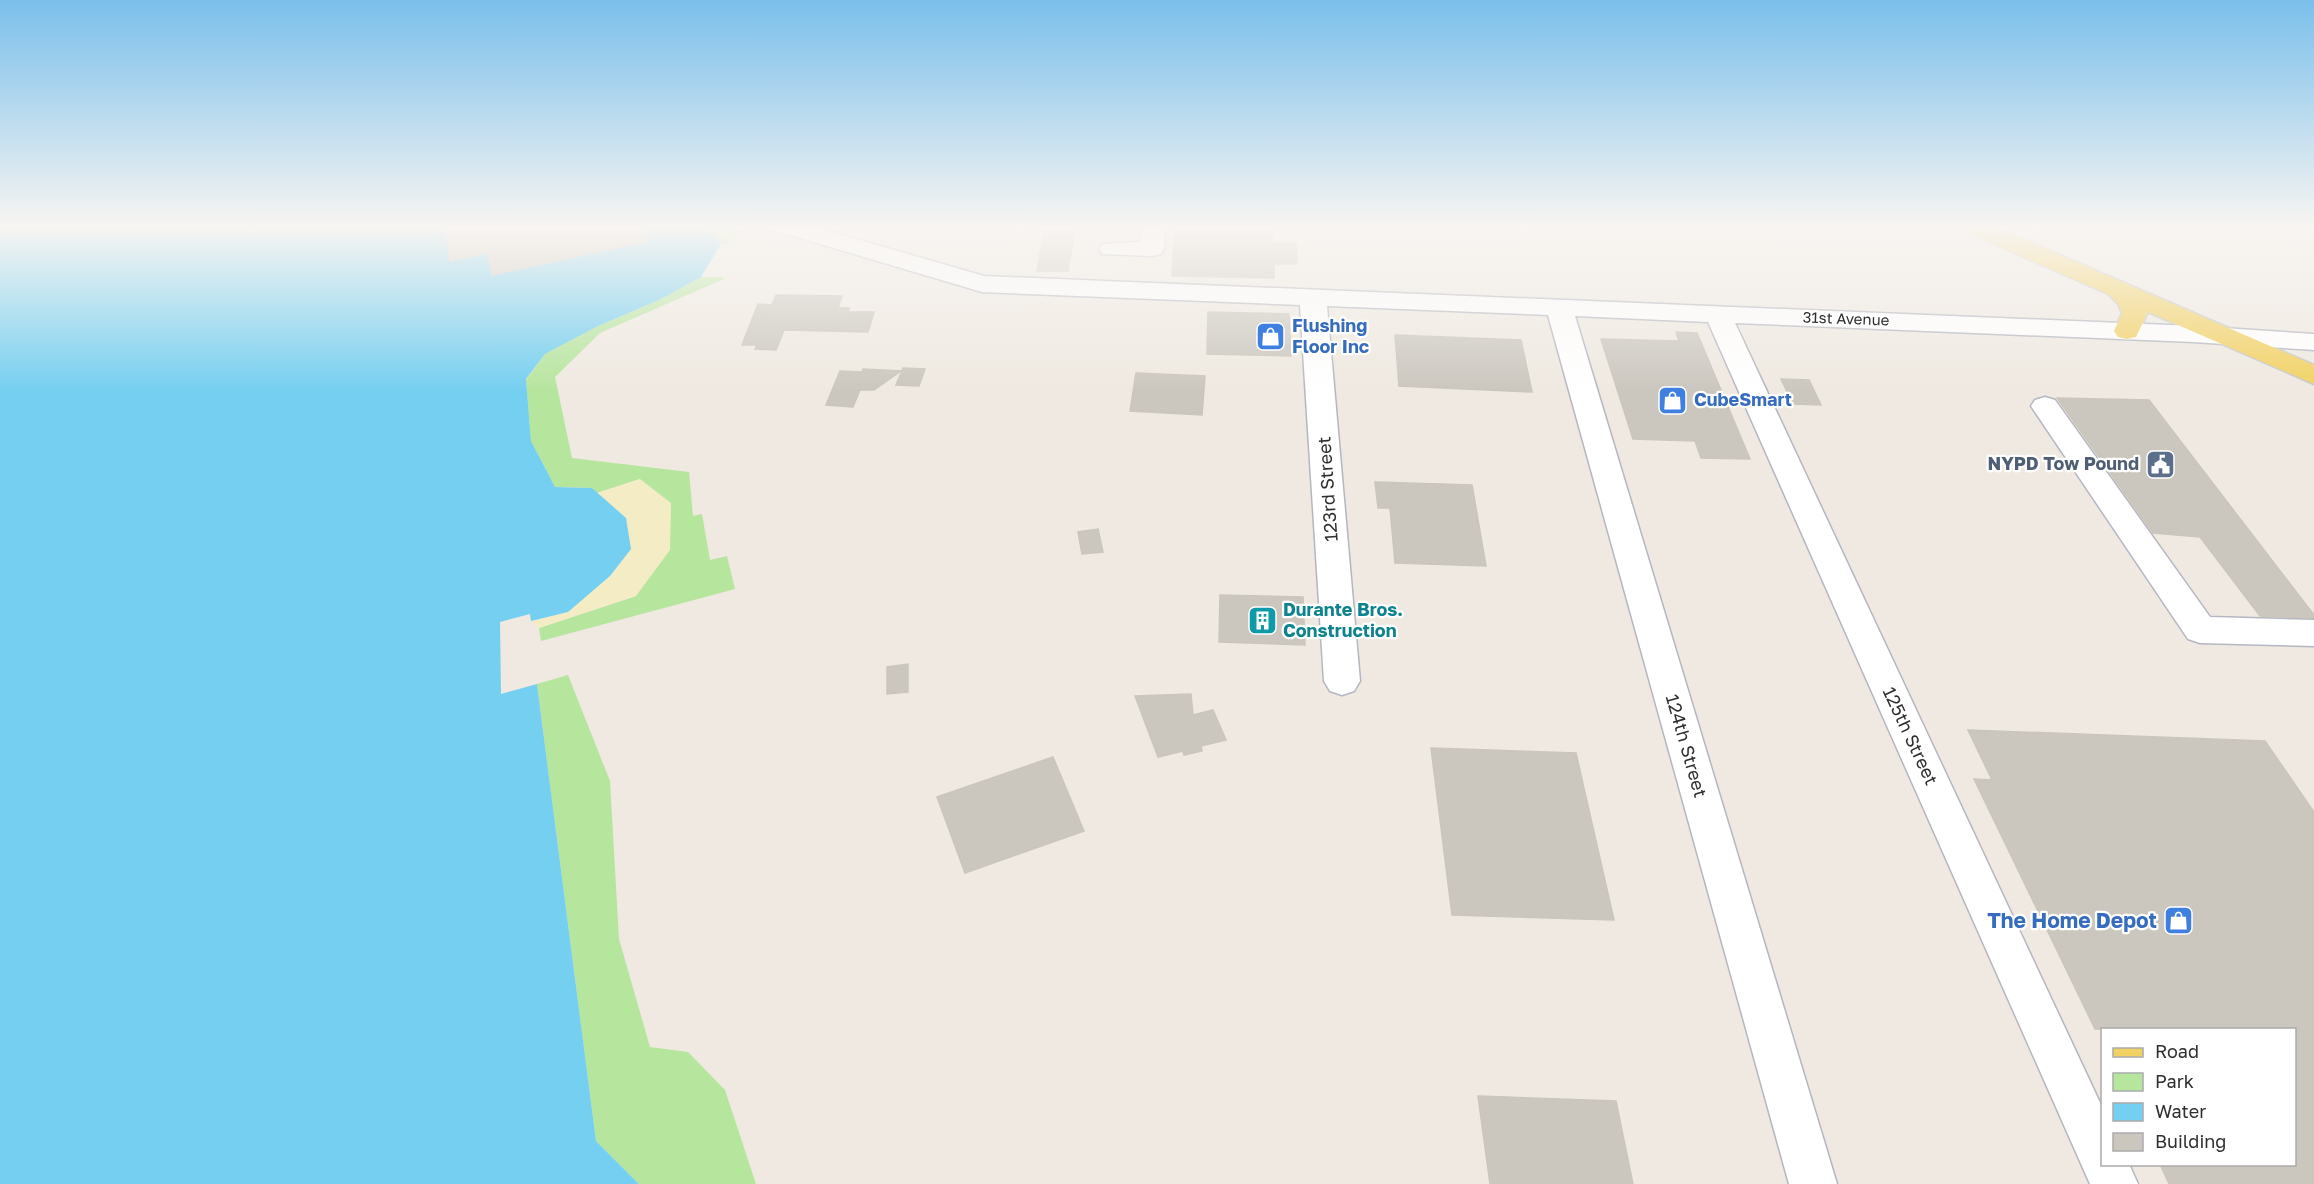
<svg xmlns="http://www.w3.org/2000/svg" width="2314" height="1184" font-family="'Golos Text',sans-serif">
  <style>
    .green { fill: #b6e59e }
    .sand { fill: #f3ecc5 }
    .water { fill: #75cff0 }
    .building { fill: #cbc7bf; stroke: #cbc5ba; stroke-width: 1.5 }
    .lines { fill: none; stroke-linecap: round; stroke-linejoin: round }
    .minor-casing { stroke: #b4b7c1; stroke-width: 3 }
    .major-casing { stroke: #c9c9c9; stroke-width: 3 }
    .minor { fill: #fff; fill-rule: evenodd }
    .major { fill: #f2d163; fill-rule: evenodd }
    .labels { text-anchor: middle; stroke-width: 4.5; stroke-linejoin: round; paint-order: stroke }
    .far-street-label { font-size: 15px; fill: #2e2e2e; stroke: #fff }
    .shop-label { font-size: 18px; font-weight: bold; fill: #366cbe; stroke: #fff; text-anchor: start }
    .service-label { font-size: 18px; font-weight: bold; fill: #4e5e75; stroke: #fff; text-anchor: end }
    .street-label { font-size: 18px; fill: #2e2e2e; stroke: #fff }
    .culture-label { font-size: 18px; font-weight: bold; fill: #0d838f; stroke: #fff; text-anchor: start }
    .near-shop-label { font-size: 21px; font-weight: bold; fill: #366cbe; stroke: #fff; text-anchor: end }
  </style>
  <rect width="100%" height="100%" fill="#efe9e1"/>
  <path class="green" d="M707 225H726L744 231 726 244H721Z
    M701 277H723L724 279 600 333 555 377 572 458 689 472 693 516 702 514 710 560 727 556 735 589 541 641 539 628 636 596 640 479 597 493 592 488 555 487 531 441 526 380 545 354 598 326 659 300Z
    M568 675 610 781 619 939 650 1047 688 1052 725 1090 756 1184H639L596 1141 537 684Z"/>
  <path class="sand" d="M640 479 671 503 670 550 636 596 539 628 531 621 568 612 626 518 597 493Z"/>
  <path class="water" d="M0 225H707L721 244 701 277 659 300 598 326 545 354 526 379 531 441 555 487 592 488 626 518 631 549 610 576 568 612 531 621 530 614 500 622 501 694 537 684 596 1141 639 1184H0Z"/>
  <path class="building" d="M445 225H642L648 241 492 275 488 253 450 261Z
    M1045 225H1076L1068 271H1037Z
    M1175 225H1272L1273 243H1296L1297 264H1274V278L1172 276Z
    M776 295 842 296 838 308H849L848 312H874L868 332 784 330 776 350 755 349 757 345H742L758 304 772 305Z
    M1208 312 1289 314 1291 356 1207 354Z
    M1676 332 1697 333 1750 459 1701 458 1695 441 1633 439 1601 339 1679 341Z
    M1395 335 1521 340 1532 392 1399 386Z
    M903 368 925 369 919 386 896 385Z
    M863 369 901 371 874 390H860L853 407 826 405 840 371 862 372Z
    M1136 373 1205 376 1202 415 1130 411Z
    M1781 379 1809 380 1821 405 1793 404Z
    M2057 398 2149 400 2314 615V618L2260 616 2200 537 2153 533Z
    M1375 482 1472 485 1486 566 1395 563 1390 508H1378Z
    M1098 529 1103 552 1082 554 1078 532Z
    M1220 595 1303 597 1305 645 1219 642Z
    M908 664V692L887 694V667Z
    M1191 694 1193 715 1213 710 1226 740 1201 746 1202 751 1184 755 1183 751 1158 757 1135 696Z
    M1968 730 2265 741 2314 812V1184H2169L2160 1164H2295V1029H2095L1974 779 1992 780Z
    M1431 748 1576 753 1614 920 1452 915Z
    M1053 757 1084 831 965 873 937 797Z
    M1478 1096 1616 1101 1633 1184H1490Z"/>
  <g class="lines">
    <defs>
      <path id="minor" d="M770 225H808L984 276 2193 326 2314 334V350L2193 342 1735 323 2102 1107V1164H2129L2138 1184H2090L1708 322 1575 316 1837 1184H1789L1548 315 1327 306 1360 681 1354 691 1342 695 1330 691 1324 681 1300 305 982 292 773 230Z
        M1142 225H1166L1164 249 1161 254 1152 256 1102 254 1099 249 1102 244 1140 242Z
        M2045 397 2055 400 2210 617 2314 620V646L2200 643 2188 639 2031 406 2035 400Z"/>
      <path id="major" d="M1959 225H1991L2314 365V384L2148 312 2136 337 2127 339 2118 337 2114 331 2122 313 2118 304 2108 294 1962 230Z"/>
    </defs>
    <use href="#minor" class="minor-casing"/>
    <use href="#major" class="major-casing"/>
    <use href="#minor" class="minor"/>
    <use href="#major" class="major"/>
  </g>
  <linearGradient id="sky" x2="0" y2="1"><stop stop-color="#7abfeb"/><stop offset="0.58" stop-color="#f8f5f2"/><stop offset="1" stop-color="#f8f5f2" stop-opacity="0"/></linearGradient>
  <rect width="2314" height="391" fill="url(#sky)"/>
  <defs>
    <symbol id="shop-square" viewBox="-11 -11 22 22"><rect x="-9" y="-9" width="18" height="18" rx="4" fill="#3f7fe0" stroke="#fff"/><path d="M-5-2.5h2.3a2.7 3.5 0 0 1 5.4 0H5L5.5 6h-11ZM-1.5-2.5h3a1.5 2.3 0 0 0-3 0Z" fill="#fff"/></symbol>
    <symbol id="civic-square" viewBox="-11 -11 22 22"><rect x="-9" y="-9" width="18" height="18" rx="4" fill="#5c6f8a" stroke="#fff"/><path d="M-.6-6.5H3V-4.5H.6V-3L4-1V1h2V6H-6V1h2V-1L-.6-3ZM-1.2 2.5V6h2.4V2.5Z" fill="#fff"/></symbol>
    <symbol id="building-square" viewBox="-11 -11 22 22"><rect x="-9" y="-9" width="18" height="18" rx="4" fill="#0f9aa8" stroke="#fff"/><path d="M-4-6H4V6H1V3H-1V6H-4ZM-2.5-4.3h1.7v1.8h-1.7ZM.8-4.3h1.7v1.8H.8ZM-2.5-1h1.7V.8h-1.7ZM.8-1h1.7V.8H.8Z" fill="#fff"/></symbol>
  </defs>
  <g fill-rule="evenodd">
    <use href="#shop-square" x="1254" y="320" width="33" height="33"/>
    <use href="#shop-square" x="1656" y="384" width="33" height="33"/>
    <use href="#civic-square" x="2144" y="448" width="33" height="33"/>
    <use href="#building-square" x="1246" y="604" width="33" height="33"/>
    <use href="#shop-square" x="2162" y="904" width="33" height="33"/>
  </g>
  <g class="labels">
    <g class="far-street-label">
      <text transform="translate(1846 319) rotate(2)" y="5">31st Avenue</text>
    </g>
    <g class="shop-label">
      <text x="1292" y="332">Flushing<tspan x="1292" dy="21">Floor Inc</tspan></text>
      <text x="1694" y="406">CubeSmart</text>
    </g>
    <g class="service-label">
      <text x="2139" y="470">NYPD Tow Pound</text>
    </g>
    <g class="street-label">
      <text transform="translate(1328 489) rotate(-94)" y="6">123rd Street</text>
      <text transform="translate(1910 736) rotate(65)" y="6">125th Street</text>
      <text transform="translate(1686 746) rotate(74)" y="6">124th Street</text>
    </g>
    <g class="culture-label">
      <text x="1283" y="616">Durante Bros.<tspan x="1283" dy="21">Construction</tspan></text>
    </g>
    <g class="near-shop-label">
      <text x="2157" y="928">The Home Depot</text>
    </g>
  </g>
  <rect x="2101" y="1028" width="195" height="138" fill="#ffffff" stroke="#ababab" stroke-width="1.5"/>
  <rect x="2113" y="1048" width="30" height="9" fill="#f2d163" stroke="#ababab" stroke-width="1.5"/>
  <text x="2155" y="1058" font-size="18" fill="#2e2e2e">Road</text>
  <rect x="2113" y="1073" width="30" height="18" fill="#b6e59e" stroke="#ababab" stroke-width="1.5"/>
  <text x="2155" y="1088" font-size="18" fill="#2e2e2e">Park</text>
  <rect x="2113" y="1103" width="30" height="18" fill="#75cff0" stroke="#ababab" stroke-width="1.5"/>
  <text x="2155" y="1118" font-size="18" fill="#2e2e2e">Water</text>
  <rect x="2113" y="1133" width="30" height="18" fill="#cbc7bf" stroke="#ababab" stroke-width="1.5"/>
  <text x="2155" y="1148" font-size="18" fill="#2e2e2e">Building</text>
</svg>
